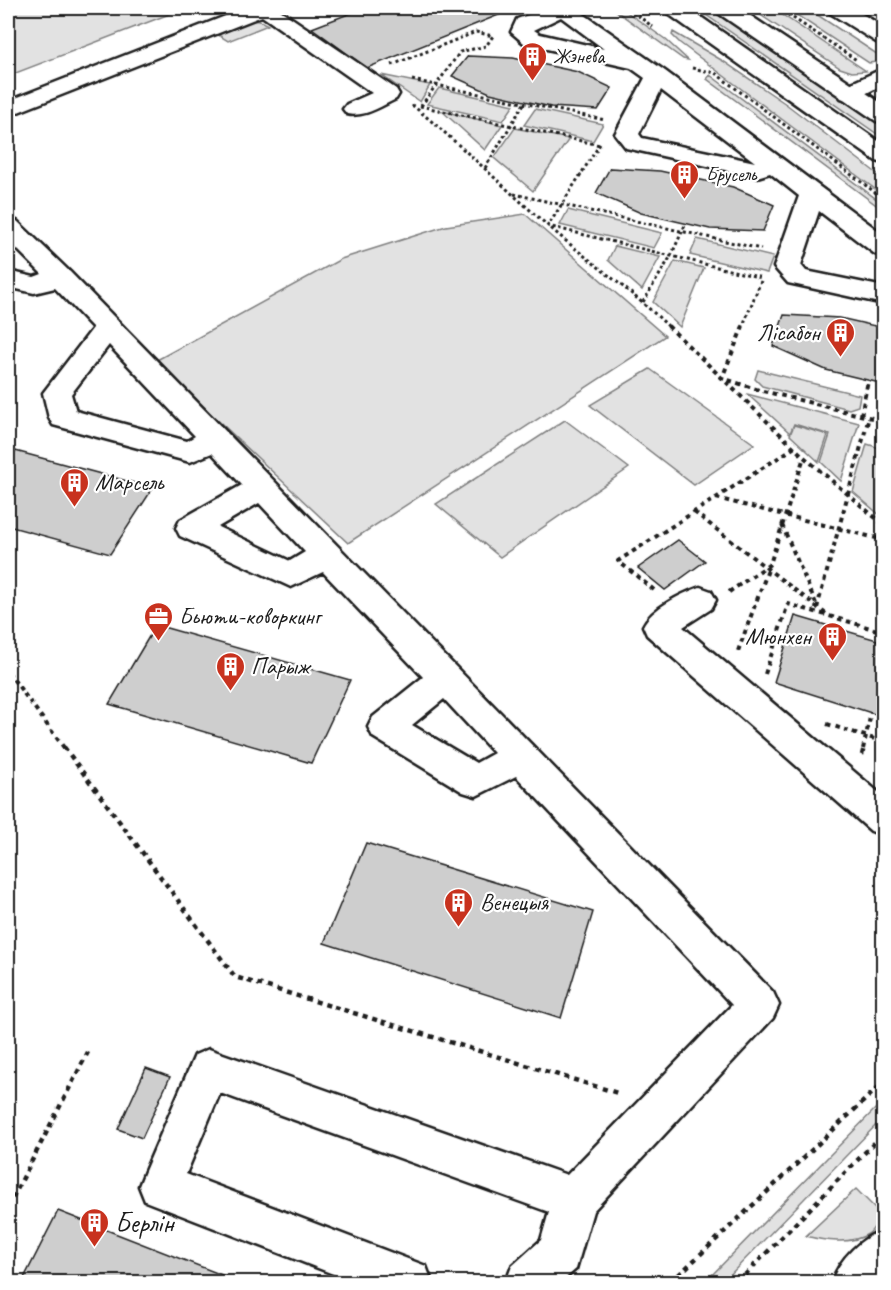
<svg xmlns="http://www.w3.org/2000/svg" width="891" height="1290" font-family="Caveat,sans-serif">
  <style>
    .green { fill: #e2e2e2; stroke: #7f7f7f; stroke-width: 1.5 }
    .building { fill: #cecece; stroke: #1c1c1c; stroke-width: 1.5 }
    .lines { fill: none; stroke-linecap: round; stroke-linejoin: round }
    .minor-casing { stroke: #1c1c1c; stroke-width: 5 }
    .major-casing { stroke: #1c1c1c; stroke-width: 5 }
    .path-far2 { stroke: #1c1c1c; stroke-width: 3; stroke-dasharray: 3 3; stroke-linecap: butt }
    .path-far1 { stroke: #1c1c1c; stroke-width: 4; stroke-dasharray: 4.5 4.5; stroke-linecap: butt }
    .path { stroke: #1c1c1c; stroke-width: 4.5; stroke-dasharray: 5 5; stroke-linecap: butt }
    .minor { fill: #fff; fill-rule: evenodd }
    .major { fill: #fff; fill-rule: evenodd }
    .labels { text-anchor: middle; stroke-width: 4.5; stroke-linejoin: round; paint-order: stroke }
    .far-poi-label { font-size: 20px; fill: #1c1c1c; stroke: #fff; text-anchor: start }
    .poi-label { font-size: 24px; fill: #1c1c1c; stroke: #fff; text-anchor: start }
    .near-poi-label { font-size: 28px; fill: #1c1c1c; stroke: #fff; text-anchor: start }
  </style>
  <rect width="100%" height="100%" fill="#fff"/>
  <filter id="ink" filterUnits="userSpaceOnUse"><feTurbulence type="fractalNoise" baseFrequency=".0167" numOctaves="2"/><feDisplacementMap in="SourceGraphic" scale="12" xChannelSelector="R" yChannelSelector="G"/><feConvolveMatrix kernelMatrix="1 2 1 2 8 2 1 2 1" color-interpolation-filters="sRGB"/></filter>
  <g filter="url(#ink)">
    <path class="green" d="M8 8H185L8 76Z
      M612 8H621L665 39 688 60 683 59Z
      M696 8H712L726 15 883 124V138Z
      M750 8H772L866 71 852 72 840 68Z
      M786 8H807L883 58V61L869 63Z
      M248 20 260 21 268 25 228 41 215 33Z
      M673 32 723 61 786 104 883 178V195L680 43 672 35Z
      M381 75 430 85 420 102Z
      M710 75 883 204V210L707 79Z
      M439 88 514 105 503 121 427 104Z
      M535 109 603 124 593 141 524 125Z
      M442 111 502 125 485 150Z
      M515 128 569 139 533 191 494 158Z
      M568 210 662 233 654 248 560 225Z
      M525 214 665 336 348 543 155 361 341 259 446 226Z
      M697 239 773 257 767 273 690 255Z
      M615 246 660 257 642 290 608 260Z
      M675 261 704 268 680 327 653 302Z
      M650 369 754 444 694 485 590 405Z
      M758 370 860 395 858 406 849 409 762 386 755 379Z
      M747 394 859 423 841 481 821 462 830 435 794 424 790 433Z
      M565 420 629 468 500 557 436 504Z
      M794 425 828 435 819 462 790 435Z
      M867 444 883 449V504L881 516 853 492Z
      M883 1101V1118L723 1282H705Z
      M856 1189 882 1215C878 1221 873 1231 868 1234 851 1245 824 1241 806 1236Z"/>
    <path class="building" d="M364 8H516L367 68 312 28Z
      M468 56 513 58 578 72 612 88 598 110 551 107 490 93 452 76Z
      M610 168 660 171 733 187 774 205 763 231 710 229 641 213 596 193Z
      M784 315 840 318 884 328V384L826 370 773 346Z
      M8 449 153 488 110 554 8 526Z
      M678 540 705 561 665 590 638 568Z
      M795 616 884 642V717L774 682Z
      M156 625 350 680 311 763 109 704Z
      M366 843 593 912 561 1018 324 943Z
      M146 1068 170 1077 142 1138 118 1129Z
      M58 1211 240 1282H22Z"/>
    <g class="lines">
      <defs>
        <path id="minor" d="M246 8H277L396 89 399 94 396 99C381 106 364 118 347 114L343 109 347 104 372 93 262 16 8 116V101Z
          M548 8H575L665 71 884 235V256L875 254 819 211 801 265 806 271 884 287V304L788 283 774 267 799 196 770 173 757 177 626 148 615 134 645 78 631 68 525 44 511 32 517 19ZM561 17 604 49 540 34 534 30ZM661 90 755 162 642 138 639 134Z
          M827 8H852L884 27V43L876 42 830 13Z
          M884 68V84L857 98 849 100 841 98 838 93 841 88Z
          M8 218 17 221 70 272 773 992 779 1005 773 1018 593 1211 576 1269 561 1282H506L512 1266 541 1240 549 1212 220 1093 186 1174 426 1266 432 1282H354L145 1201 139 1186 145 1171 195 1055 209 1049 567 1175 732 1005 516 776 476 796 463 792 373 737 368 727 373 717 423 677 323 572 291 587 180 536 176 528 180 520 242 485 212 453 190 462 53 425 49 418 43 393 93 328 55 288 34 293 8 287V271L34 277 42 274 8 240ZM109 345 195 436 187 441 76 411 71 394ZM259 503 305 552 290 561 218 527ZM444 699 494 753 476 763 412 725Z
          M700 587 711 591 716 600 711 609 683 627 884 797V836L871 831 647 635 643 626C652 608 681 594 700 587Z
          M884 1229V1282H832C839 1259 861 1238 884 1229Z"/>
        <path id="major" d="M664 8H688L884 145V163L876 161 667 13Z
          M715 8H739L884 105V123L876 121 718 13Z"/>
      </defs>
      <use href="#minor" class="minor-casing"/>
      <use href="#major" class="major-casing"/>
      <path class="path-far2" d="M628 8 653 27
        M778 8 858 61
        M392 65 476 32 493 36
        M692 68 715 73 884 199
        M412 80 605 120
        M412 105C459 143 501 185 546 224 587 260 631 290 670 328
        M420 106 600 145
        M421 106 460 52 486 46 493 36
        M600 144 548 226 762 278
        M485 168 525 102
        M514 194 761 249
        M643 302 671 256 686 223
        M742 328 761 281"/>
      <path class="path-far1" d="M668 326 804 457 884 525
        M743 326 722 378 759 390 884 421
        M861 415 868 381
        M716 498 884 540
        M694 512 826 614
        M782 525 817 606
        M654 590 618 561 795 447
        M729 592 770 564 804 457
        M817 608 869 417
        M738 651 768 570
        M8 672 65 749
        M765 674 788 604 884 632
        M827 724 884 742
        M863 749 871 713"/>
      <path class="path" d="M64 747 235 977 621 1094
        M862 755 864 747
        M8 1207 88 1052
        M671 1282 884 1082
        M738 1282 884 1133"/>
      <use href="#minor" class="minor"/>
      <use href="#major" class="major"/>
    </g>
  </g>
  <defs>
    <symbol id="building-pin" viewBox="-11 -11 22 30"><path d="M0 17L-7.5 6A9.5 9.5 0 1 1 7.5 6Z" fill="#c8321e" stroke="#fff"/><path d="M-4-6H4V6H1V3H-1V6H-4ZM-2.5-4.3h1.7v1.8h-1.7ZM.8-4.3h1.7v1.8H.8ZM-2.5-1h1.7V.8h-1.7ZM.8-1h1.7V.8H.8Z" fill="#fff"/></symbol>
    <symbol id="office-pin" viewBox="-11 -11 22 30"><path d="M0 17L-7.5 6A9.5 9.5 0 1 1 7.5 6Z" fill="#c8321e" stroke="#fff"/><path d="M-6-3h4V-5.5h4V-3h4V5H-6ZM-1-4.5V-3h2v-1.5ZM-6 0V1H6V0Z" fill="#fff"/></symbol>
  </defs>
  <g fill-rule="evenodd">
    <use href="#building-pin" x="516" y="40" width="33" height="45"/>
    <use href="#building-pin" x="668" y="158" width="33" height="45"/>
    <use href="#building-pin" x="824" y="316" width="33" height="45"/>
    <use href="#building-pin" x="58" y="466" width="33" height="45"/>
    <use href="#office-pin" x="142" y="600" width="33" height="45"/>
    <use href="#building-pin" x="816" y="620" width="33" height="45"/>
    <use href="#building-pin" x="214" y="650" width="33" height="45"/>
    <use href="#building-pin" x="442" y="886" width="33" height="45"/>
    <use href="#building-pin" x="78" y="1206" width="33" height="45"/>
  </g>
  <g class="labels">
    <g class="far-poi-label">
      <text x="553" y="63">Жэнева</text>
      <text x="706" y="181">Брусель</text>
    </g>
    <g class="poi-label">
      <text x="820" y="340" text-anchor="end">Лісабон</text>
      <text x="95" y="490">Марсель</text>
      <text x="179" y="624">Бьюти-коворкинг</text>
      <text x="811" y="644" text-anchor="end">Мюнхен</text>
      <text x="251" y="674">Парыж</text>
      <text x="480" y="910">Венецыя</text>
    </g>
    <g class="near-poi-label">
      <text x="115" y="1232">Берлін</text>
    </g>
  </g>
  <rect width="891" height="1290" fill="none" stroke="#fff" stroke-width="30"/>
  <rect x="15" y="15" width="861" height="1260" fill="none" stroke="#1c1c1c" stroke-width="2" filter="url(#ink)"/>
</svg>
